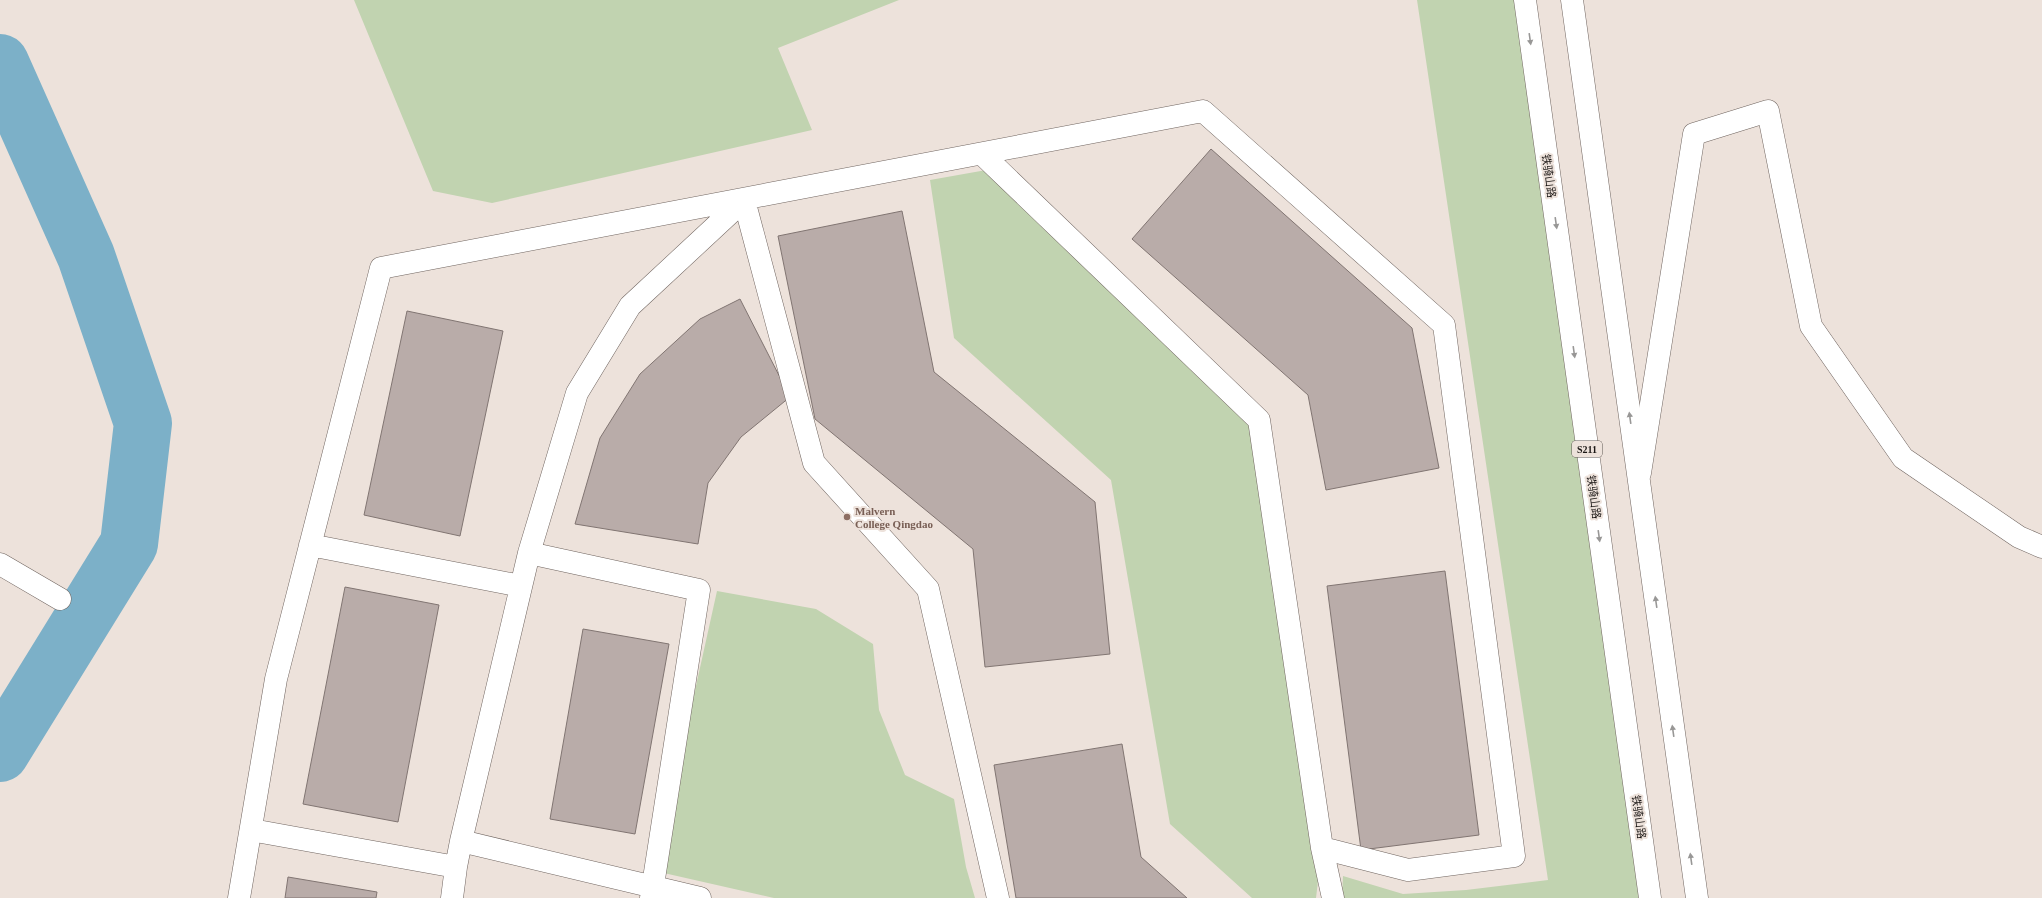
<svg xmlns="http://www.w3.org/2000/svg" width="2042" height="898" font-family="'Times New Roman','Noto Sans SC',serif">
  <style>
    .green { fill: #c1d3b0 }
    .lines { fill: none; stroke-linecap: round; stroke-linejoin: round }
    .river { stroke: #7cb0c8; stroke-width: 58 }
    .building { fill: #b9aca9; stroke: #817572 }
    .minor-casing { stroke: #706560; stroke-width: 23 }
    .major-casing { stroke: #706560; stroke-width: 23 }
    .minor { stroke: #fff; stroke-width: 22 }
    .major { stroke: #fff; stroke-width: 22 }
    .oneway { fill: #989796 }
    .education-dot { fill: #8d6e63; stroke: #ede2db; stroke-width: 1.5 }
    .labels { text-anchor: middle; stroke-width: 4; stroke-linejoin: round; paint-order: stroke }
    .shield { fill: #ede2db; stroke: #5a5450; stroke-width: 1 }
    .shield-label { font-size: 10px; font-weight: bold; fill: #1b1715 }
    .street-label { font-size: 11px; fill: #1b1715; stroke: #ede2db }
    .education-label { font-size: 11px; font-weight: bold; fill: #785e54; stroke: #ede2db; text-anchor: start }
  </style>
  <rect width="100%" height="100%" fill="#ede2db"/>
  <path class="green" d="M354 0H899L778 48 812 130 492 203 433 191Z
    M1417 0H1525L1650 898H1342L1343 876 1403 894 1466 890 1548 880Z
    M992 169 1259 420 1322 847 1316 898H1252L1170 824 1111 480 954 338 930 180Z
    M717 591 816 609 873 644 879 710 905 775 954 799 966 867 975 898H774L655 871Z"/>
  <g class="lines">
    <path class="river" d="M0 63 86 256 143 423 129 544 0 753"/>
  </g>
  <path class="building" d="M1211 149 1412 328 1439 468 1326 490 1308 395 1132 239Z
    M902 211 934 372 1095 502 1110 654 985 667 973 549 815 419 778 236Z
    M740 299 790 397 741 437 708 483 698 544 575 524 600 438 640 374 700 319Z
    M407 311 503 331 460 536 364 515Z
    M1445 571 1479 835 1361 850 1327 586Z
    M345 587 439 605 398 822 303 804Z
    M583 629 669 644 635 834 550 819Z
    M1122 744 1141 857 1187 898H1016L994 765Z
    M288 877 377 892 376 898H285Z"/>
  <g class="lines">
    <defs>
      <path id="minor" d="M1640 473 1694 134 1768 111 1811 326 1903 458 2019 537 2042 547
        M310 545 521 586
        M529 553 699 590 651 898
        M0 564 60 599
        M251 830 456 867
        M461 841 700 898
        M1322 848 1333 898
        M239 898 276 679 381 268 1203 111 1444 325 1514 856 1408 870 1322 848 1259 420 982 154
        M452 898 456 867 461 841 529 553 577 393 630 306 744 200 814 463 928 589 998 898"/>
      <path id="major" d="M1525 0 1650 898
        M1572 0 1697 898"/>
    </defs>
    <use href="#minor" class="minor-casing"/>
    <use href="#major" class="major-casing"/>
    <use href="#minor" class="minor"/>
    <use href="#major" class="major"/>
  </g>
  <defs><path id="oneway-solid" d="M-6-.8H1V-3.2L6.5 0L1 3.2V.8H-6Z"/></defs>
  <g class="oneway">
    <use href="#oneway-solid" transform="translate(1530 39) rotate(82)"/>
    <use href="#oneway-solid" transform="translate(1556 223) rotate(82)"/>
    <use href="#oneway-solid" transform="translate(1574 352) rotate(82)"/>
    <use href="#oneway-solid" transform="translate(1630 418) rotate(-98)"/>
    <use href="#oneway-solid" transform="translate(1599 536) rotate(82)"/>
    <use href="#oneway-solid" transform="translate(1656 602) rotate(-98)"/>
    <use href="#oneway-solid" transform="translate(1673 731) rotate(-98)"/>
    <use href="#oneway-solid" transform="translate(1691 859) rotate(-98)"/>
  </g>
  <circle class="education-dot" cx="847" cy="517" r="4"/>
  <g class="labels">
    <rect class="shield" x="1572" y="441" width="30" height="16" rx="3"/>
    <g class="shield-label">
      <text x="1587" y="453">S211</text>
    </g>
    <g class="street-label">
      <text transform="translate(1549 176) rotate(82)" y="4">铁骑山路</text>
      <text transform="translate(1594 497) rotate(82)" y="4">铁骑山路</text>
      <text transform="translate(1639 817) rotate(82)" y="4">铁骑山路</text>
    </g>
    <g class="education-label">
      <text x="855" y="515">Malvern<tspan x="855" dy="13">College Qingdao</tspan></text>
    </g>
  </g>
</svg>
